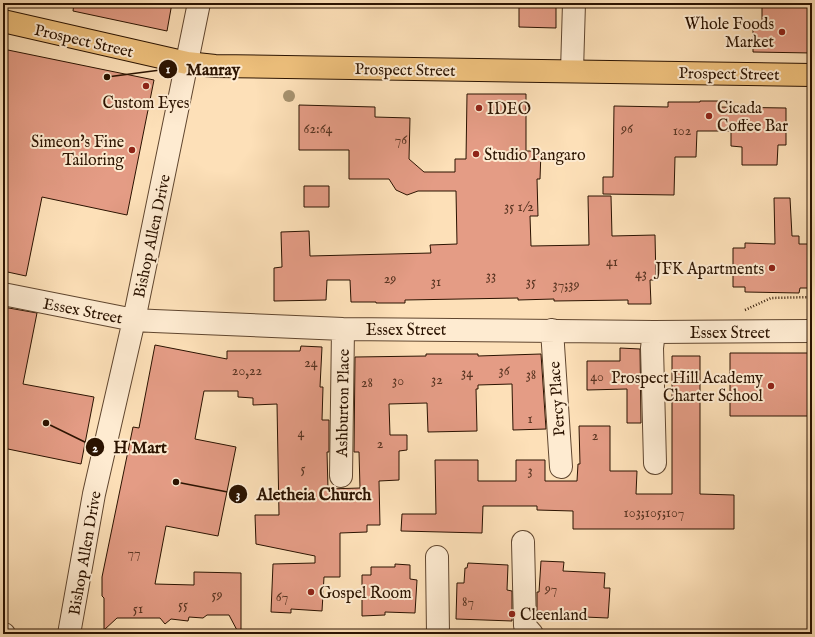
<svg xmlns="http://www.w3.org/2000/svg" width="815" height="637" font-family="'IM FELL English',serif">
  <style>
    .building { fill: #e49c85; stroke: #2b1301 }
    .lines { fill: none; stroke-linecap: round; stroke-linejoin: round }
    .street-casing { stroke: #60462f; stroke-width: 24 }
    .primary-casing { stroke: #2b1301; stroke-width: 24 }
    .path { stroke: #2b1301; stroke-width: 2.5; stroke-dasharray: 1 2; stroke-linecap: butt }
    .street { stroke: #feebd1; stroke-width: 22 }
    .primary { stroke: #eec07c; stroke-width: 22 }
    .tree { fill: #a6916e }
    .poi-dot { fill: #8f2418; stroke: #feebd1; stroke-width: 1.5 }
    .labels { text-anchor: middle; stroke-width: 4; stroke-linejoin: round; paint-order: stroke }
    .number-label { font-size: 14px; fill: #593522 }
    .poi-label { font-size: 16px; fill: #2b1301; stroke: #feebd1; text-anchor: start }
    .street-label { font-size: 16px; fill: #2b1301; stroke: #feebd1 }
    .leader { fill: none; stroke: #2b1301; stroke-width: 1.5 }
    .callout-dot { fill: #2b1301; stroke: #feebd1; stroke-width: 1.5 }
    .mark-label { font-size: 12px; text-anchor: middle; font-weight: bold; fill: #fff }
    .callout-label { font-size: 17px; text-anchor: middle; font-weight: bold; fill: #2b1301; stroke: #feebd1; stroke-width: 4; stroke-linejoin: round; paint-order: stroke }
  </style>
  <rect width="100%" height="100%" fill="#fde0b8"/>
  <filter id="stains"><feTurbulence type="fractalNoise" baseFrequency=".005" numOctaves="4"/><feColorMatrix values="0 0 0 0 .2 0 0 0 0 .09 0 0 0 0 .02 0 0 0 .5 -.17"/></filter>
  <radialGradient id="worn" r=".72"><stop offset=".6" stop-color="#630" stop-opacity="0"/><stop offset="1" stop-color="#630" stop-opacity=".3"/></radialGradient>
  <path class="building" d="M74 3H172L167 31 73 11Z
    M519 3H556V28L519 27Z
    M762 3H812V53L753 52V26H762Z
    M3 49 154 80 127 215 42 197 26 276 3 271Z
    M467 94H526V151H541L540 179H537L538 216H530L531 246 589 245 588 196H611L612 236 655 235 656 280H650L651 304H628V300L554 301V299L518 300V298L405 300V303H376V302H351L350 280H327L326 300 274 301V268L282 267 281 232 309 231 310 256 431 253 430 245 457 244 456 191H418L407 195 396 190 389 179H349V150H299V105L375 107V117L410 118 409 159 424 172H455V159H466Z
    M700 101H718V107L786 108V145H778L777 165H742V147L731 146V131H697L696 157H675L674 195 603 194V177H613L614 106 668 107V102H700Z
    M304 186H329V207H304Z
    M774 198H790L792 236H799V244H812V288H800L799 293 745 292V287H733V248H745V243L775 244Z
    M3 307 37 313 23 384 94 397 81 464 3 448Z
    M155 345 227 359V351H300L301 346 322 347 320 387H323L322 420H329V452H327L328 489 360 488 359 452H354L355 357 426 356V354H478V356L541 354 546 429 513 430 512 384 478 385V389H476L477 431 428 432 427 403 389 404 390 435H407V450L399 451V480L379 481 380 525H367V532L340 533V577H324L322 611 291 609V613L271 612 273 564 315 563V556L256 544 255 515H279L277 404 253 405V398L238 397V391H204L195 439 236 447 218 536 166 526 155 584 194 585V572L241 573V634H239L229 615H207L203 618 189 617 188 621 171 619 165 624 160 618H117L104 630V598L102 596V577L133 427 139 428Z
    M620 348 640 349 641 423H627V389L587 390V361H620Z
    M730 353H812V416H730Z
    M672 356H700V494L734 495V529H573V511L537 510V506H483L482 533 401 531 402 514H436L435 460H478V481H516V460H545V481H577L578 464H580L579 426H610V471H637L636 494H672Z
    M541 561 564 562 563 571 605 573 604 588H610L608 618 537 615V592H539Z
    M468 563 508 565 507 590 512 591V621L456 619 457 583H464L465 568H467Z
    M395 564 410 565V579L417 580 415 613 385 612V615L362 616V575H371V567H395Z"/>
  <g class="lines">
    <defs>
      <path id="street" d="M572 71 574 3
        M3 294 134 320 154 321 343 329 654 332 812 331
        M552 330 561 467
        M654 332 652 348 655 463
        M341 476 343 329
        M523 542 525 626 532 634
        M437 557 438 634
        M3 634H4
        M69 634 94 494 134 320 199 3"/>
      <path id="primary" d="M3 21 187 63 215 66 812 75"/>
    </defs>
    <use href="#street" class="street-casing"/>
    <use href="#primary" class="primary-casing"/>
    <path class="path" d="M745 310 771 298 812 297"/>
    <use href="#street" class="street"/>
    <use href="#primary" class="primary"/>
  </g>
  <circle class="tree" cx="289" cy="96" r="6"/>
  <g class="poi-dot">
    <circle cx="782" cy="32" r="4"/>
    <circle cx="146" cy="86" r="4"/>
    <circle cx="479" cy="108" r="4"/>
    <circle cx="709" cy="116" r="4"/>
    <circle cx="132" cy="150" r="4"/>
    <circle cx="476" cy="154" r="4"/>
    <circle cx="772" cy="268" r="4"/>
    <circle cx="771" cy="386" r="4"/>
    <circle cx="311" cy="592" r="4"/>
    <circle cx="512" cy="614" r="4"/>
  </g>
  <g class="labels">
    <g class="number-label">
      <text x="318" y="133">62:64</text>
      <text x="627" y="133">96</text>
      <text x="682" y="135">102</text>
      <text x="401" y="144">76</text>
      <text x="519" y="211">35 1/2</text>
      <text x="612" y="266">41</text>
      <text x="641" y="278">43</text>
      <text x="491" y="280">33</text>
      <text x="390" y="283">29</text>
      <text x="436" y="286">31</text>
      <text x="531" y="286">35</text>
      <text x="566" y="289">37;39</text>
      <text x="311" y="367">24</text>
      <text x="247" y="375">20,22</text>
      <text x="504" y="375">36</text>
      <text x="467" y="377">34</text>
      <text x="531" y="379">38</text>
      <text x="597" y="381">40</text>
      <text x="437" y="384">32</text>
      <text x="398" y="385">30</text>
      <text x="367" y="387">28</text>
      <text x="530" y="423">1</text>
      <text x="301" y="437">4</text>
      <text x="595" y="440">2</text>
      <text x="380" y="448">2</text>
      <text x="303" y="473">5</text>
      <text x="530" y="475">3</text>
      <text x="654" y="517">103;105;107</text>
      <text x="134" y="557">77</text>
      <text x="551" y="593">97</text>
      <text x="217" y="599">59</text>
      <text x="282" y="601">67</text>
      <text x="468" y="606">87</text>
      <text x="183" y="609">55</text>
      <text x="138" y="613">51</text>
    </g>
    <g class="poi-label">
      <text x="774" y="29" text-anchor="end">Whole Foods<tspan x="774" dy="18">Market</tspan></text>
      <text x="146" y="108" text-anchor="middle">Custom Eyes</text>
      <text x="717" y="113">Cicada<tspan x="717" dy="18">Coffee Bar</tspan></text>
      <text x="487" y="114">IDEO</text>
      <text x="124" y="147" text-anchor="end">Simeon's Fine<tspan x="124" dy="18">Tailoring</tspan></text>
      <text x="484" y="160">Studio Pangaro</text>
      <text x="764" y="274" text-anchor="end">JFK Apartments</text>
      <text x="763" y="383" text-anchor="end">Prospect Hill Academy<tspan x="763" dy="18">Charter School</tspan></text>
      <text x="319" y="598">Gospel Room</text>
      <text x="520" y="620">Cleenland</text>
    </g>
    <g class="street-label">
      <text transform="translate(84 40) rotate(13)" y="6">Prospect Street</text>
      <text transform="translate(405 69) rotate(1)" y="6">Prospect Street</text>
      <text transform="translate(729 73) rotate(1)" y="6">Prospect Street</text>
      <text transform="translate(151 236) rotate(-78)" y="6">Bishop Allen Drive</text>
      <text transform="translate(83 310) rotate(11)" y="6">Essex Street</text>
      <text x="406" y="335">Essex Street</text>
      <text x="730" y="338">Essex Street</text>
      <text transform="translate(556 399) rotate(-94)" y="6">Percy Place</text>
      <text transform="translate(342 403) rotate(-89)" y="6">Ashburton Place</text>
      <text transform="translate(84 553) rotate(-80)" y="6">Bishop Allen Drive</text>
    </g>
  </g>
  <path class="leader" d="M107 77L168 69M46 423L95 447M176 482L238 494"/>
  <g class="callout-dot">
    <circle cx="107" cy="77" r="4"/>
    <circle cx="46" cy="423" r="4"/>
    <circle cx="176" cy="482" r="4"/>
    <circle cx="168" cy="69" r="10"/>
    <circle cx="95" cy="447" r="10"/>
    <circle cx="238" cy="494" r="10"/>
  </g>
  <g class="mark-label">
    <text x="168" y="73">1</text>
    <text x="95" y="452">2</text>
    <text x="238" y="498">3</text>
  </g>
  <g class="callout-label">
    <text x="213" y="75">Manray</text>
    <text x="140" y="453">H Mart</text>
    <text x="314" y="500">Aletheia Church</text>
  </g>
  <rect width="815" height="637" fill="none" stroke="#fde0b8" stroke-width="16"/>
  <rect x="4" y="4" width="807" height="629" fill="none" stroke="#2b1301" stroke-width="2"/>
  <rect x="8" y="8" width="799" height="621" fill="none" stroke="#2b1301"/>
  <rect width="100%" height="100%" filter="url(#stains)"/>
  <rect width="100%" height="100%" fill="url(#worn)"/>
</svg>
